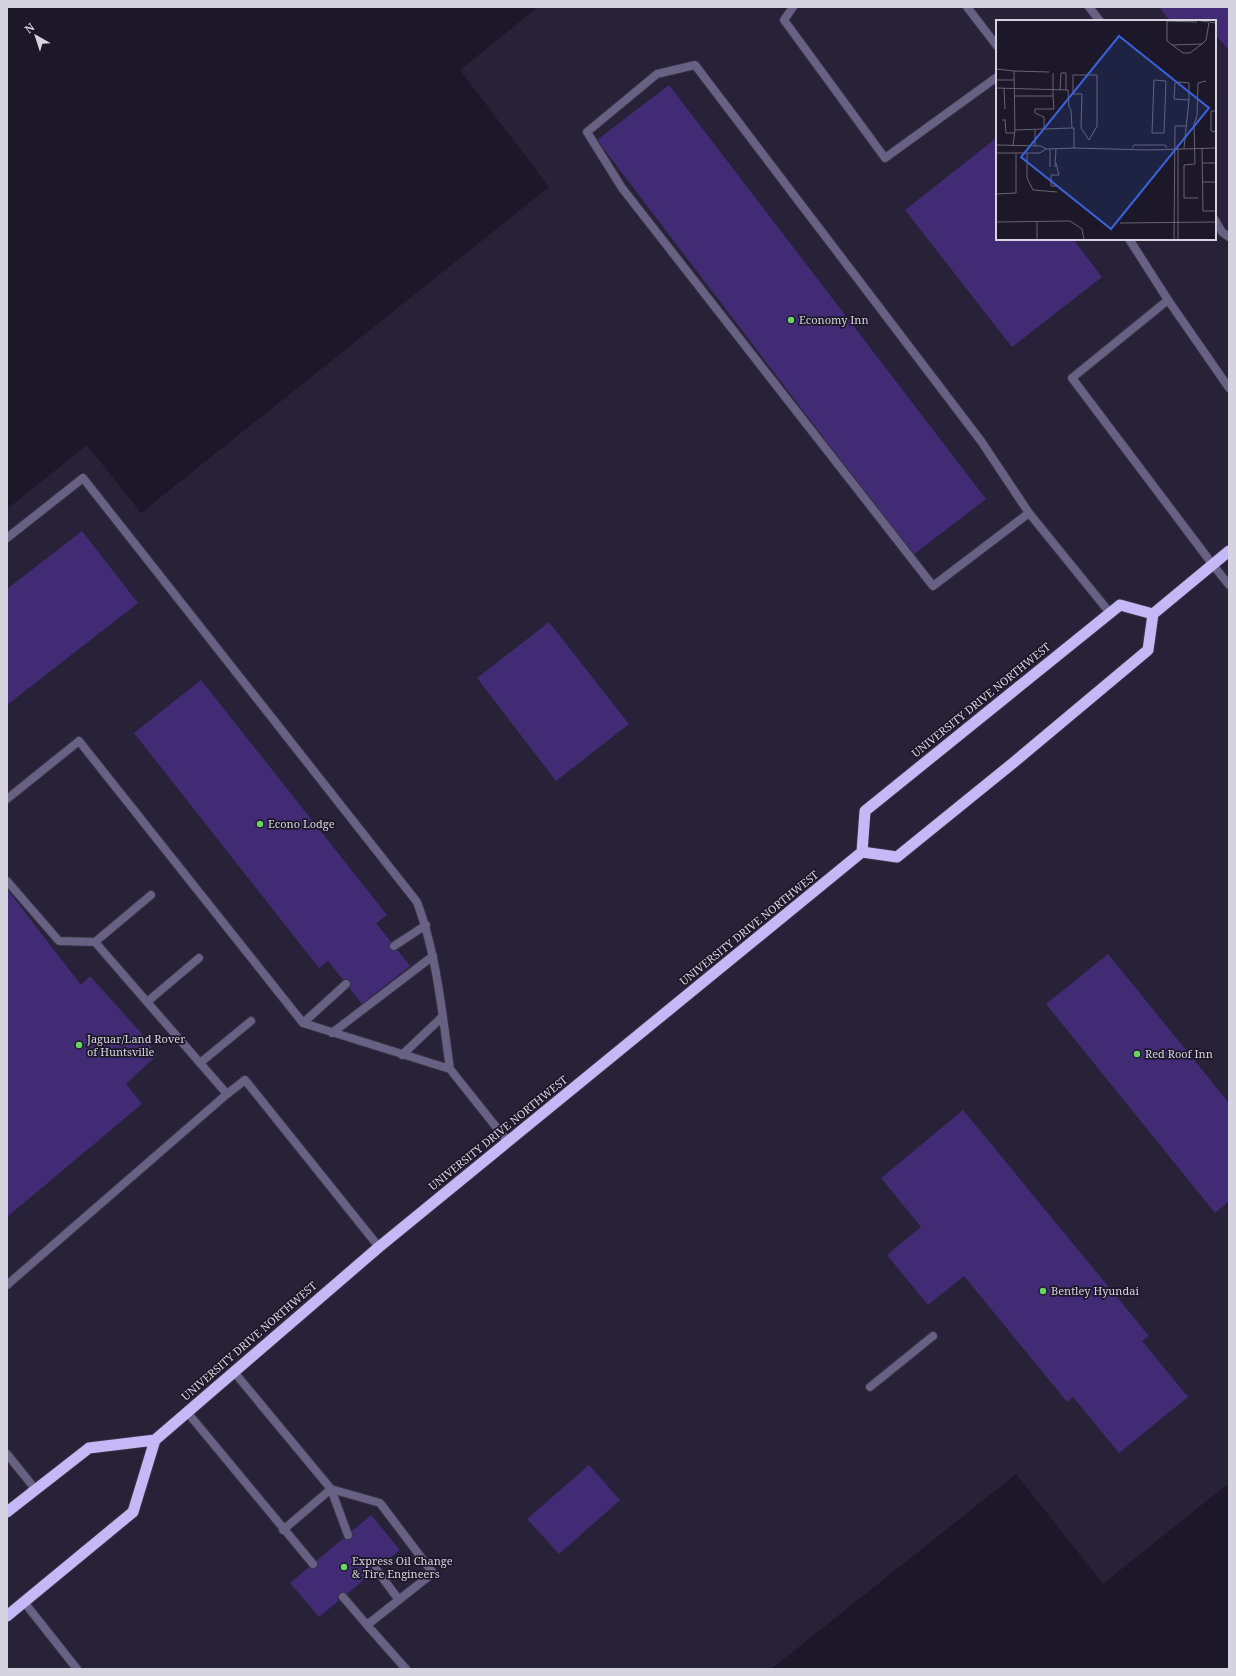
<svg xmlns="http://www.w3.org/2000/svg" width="1236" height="1676" font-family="'Noto Serif',serif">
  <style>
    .built { fill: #272238; fill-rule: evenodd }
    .building { fill: #412b75 }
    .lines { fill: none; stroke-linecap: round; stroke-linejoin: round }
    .service-casing { stroke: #363243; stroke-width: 10 }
    .minor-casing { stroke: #363243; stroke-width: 10 }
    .trunk-casing { stroke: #363243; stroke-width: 13 }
    .service { stroke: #676183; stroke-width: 8 }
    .minor { stroke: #676183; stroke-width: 8 }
    .trunk { stroke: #c4b8f6; stroke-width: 11 }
    .poi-dot { fill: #69d464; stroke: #1c182a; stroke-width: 1.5 }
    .labels { text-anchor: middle; stroke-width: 3.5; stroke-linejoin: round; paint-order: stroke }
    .poi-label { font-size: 11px; fill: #d5d3df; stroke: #1c182a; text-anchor: start }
    .street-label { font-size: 11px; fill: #d5d3df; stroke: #1c182a }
    .inset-road { fill: none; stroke: #666372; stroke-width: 1 }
    .view { fill: #3962d9; fill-opacity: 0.15; stroke: #3962d9; stroke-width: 2 }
    .inset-edge { fill: none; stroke: #d5d3df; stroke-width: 2 }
  </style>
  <rect width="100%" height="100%" fill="#1c182a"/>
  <path class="built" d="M538 7H1229V1483L1103 1584 1016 1474 771 1669H7V509L87 445 141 513 549 187 460 70ZM997 21H1215V239H997Z"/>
  <path class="building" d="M1159 7H1229V51L1215 34V21H1170Z
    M669 85 986 499 913 555 597 140Z
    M995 139 997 142V239H1073L1102 277 1012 347 905 210Z
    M82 531 138 603 7 705V589Z
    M549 622 629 724 556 781 477 678Z
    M201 680 387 915 376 923 410 966 362 1004 328 961 319 968 134 733Z
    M7 889 81 985 90 976 143 1035 157 1055 126 1084 142 1104 7 1217Z
    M1108 954 1229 1103V1201L1215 1213 1046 1004Z
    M963 1110 1149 1336 1142 1341 1188 1397 1119 1453 1073 1397 1067 1402 964 1276 928 1305 887 1255 921 1227 881 1178Z
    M589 1465 620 1500 559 1554 527 1519Z
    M371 1515 400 1550 319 1617 290 1583Z"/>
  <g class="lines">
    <defs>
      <path id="service" d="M793 7 784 20 885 158 997 77
        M967 7 997 46
        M1089 7 1100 21
        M695 65 981 441 1029 513 933 586 622 188 587 132 657 74Z
        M1215 220 1222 232 1229 237
        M1129 239 1168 300 1229 388
        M1168 300 1072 378 1213 565
        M1029 513 1110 613
        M7 538 83 478 417 902C437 955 442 1013 450 1069L303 1023 79 741 7 799
        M7 881 59 941 95 942 227 1094 245 1080 379 1247
        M95 942 151 895
        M394 946 426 925
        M147 1002 199 958
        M303 1023 346 984
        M332 1033 433 956
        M402 1055 442 1017
        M200 1063 251 1021
        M450 1069 508 1142
        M7 1285 227 1094
        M234 1372 331 1489 348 1535
        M870 1387 933 1336
        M187 1412 313 1564
        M7 1454 36 1490
        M331 1489 380 1503 433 1573 367 1625 406 1669
        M283 1530 331 1489
        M376 1569 399 1600
        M343 1597 367 1625
        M24 1602 77 1669"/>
      <path id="minor" d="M1213 565 1229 585"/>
      <path id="trunk" d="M862 852 897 857 1013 763 1148 650 1153 614 1229 551
        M7 1512 89 1448 155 1440
        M7 1616 133 1512 155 1440 379 1247 862 852 865 811 1120 605 1153 614"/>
    </defs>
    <use href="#service" class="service-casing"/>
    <use href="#minor" class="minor-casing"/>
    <use href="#trunk" class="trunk-casing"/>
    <use href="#service" class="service"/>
    <use href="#minor" class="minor"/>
    <use href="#trunk" class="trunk"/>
  </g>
  <g class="poi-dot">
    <circle cx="791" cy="320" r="4"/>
    <circle cx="260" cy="824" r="4"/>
    <circle cx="79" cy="1045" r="4"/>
    <circle cx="1137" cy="1054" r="4"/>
    <circle cx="1043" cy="1291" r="4"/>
    <circle cx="344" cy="1567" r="4"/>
  </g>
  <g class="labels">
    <g class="poi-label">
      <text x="799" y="324">Economy Inn</text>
      <text x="268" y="828">Econo Lodge</text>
      <text x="87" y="1043">Jaguar/Land Rover<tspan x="87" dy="13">of Huntsville</tspan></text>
      <text x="1145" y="1058">Red Roof Inn</text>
      <text x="1051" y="1295">Bentley Hyundai</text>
      <text x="352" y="1565">Express Oil Change<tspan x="352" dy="13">&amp; Tire Engineers</tspan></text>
    </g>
    <g class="street-label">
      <text transform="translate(981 700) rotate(-39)" y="4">UNIVERSITY DRIVE NORTHWEST</text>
      <text transform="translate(749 928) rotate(-39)" y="4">UNIVERSITY DRIVE NORTHWEST</text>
      <text transform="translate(498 1133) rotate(-39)" y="4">UNIVERSITY DRIVE NORTHWEST</text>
      <text transform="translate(249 1341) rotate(-41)" y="4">UNIVERSITY DRIVE NORTHWEST</text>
    </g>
  </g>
  <g transform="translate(996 20)">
    <rect width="220" height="220" fill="#1c182a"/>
    <path class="inset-road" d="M171 0V21L187 33H194L206 24M199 0 220 3M170 1 201 2M176 25 206 24 210 20 213 3M0 49 18 51 19 110 17 125M18 51 53 52M77 55H101V106L93 120 85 108 86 74H77ZM0 60H18M158 60 170 61 168 113H156ZM183 62 193 63V80L178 79 179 63ZM0 68 72 70 73 87 75 90 76 108H78V128M8 68 9 89M64 70 65 53H70V70M19 76H57V53M220 91H215V111L220 112M6 100H9L10 113H19M48 109V97L39 93V89H58L57 76M19 110 76 108M0 125 45 126 50 129M39 126V110M136 128 138 125H169L171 128M182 128V220M188 128 193 80M206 128 207 191H220M54 129V147M0 133H44L50 129 78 128 152 130 220 128M31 133V158L37 170 61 172M60 143 63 155H55V166H62M206 143H220M59 147 60 129M207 162H220M0 174 20 173V133M202 178H188V145L199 144 198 104 201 96 202 63 210 61M0 202 74 201 86 209 88 220M41 202V220M124 203 220 202M178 220 179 106H190"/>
    <path class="view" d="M123 16 213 88 115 209 25 137Z"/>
    <rect width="220" height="220" class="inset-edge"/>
  </g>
  <rect width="1236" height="1676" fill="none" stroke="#d5d3df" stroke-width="16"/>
  <g transform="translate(36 36) rotate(321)" stroke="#1c182a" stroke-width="3" paint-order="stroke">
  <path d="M0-3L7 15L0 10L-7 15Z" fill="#d5d3df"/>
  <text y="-6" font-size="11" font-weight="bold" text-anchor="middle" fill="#d5d3df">N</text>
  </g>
</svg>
